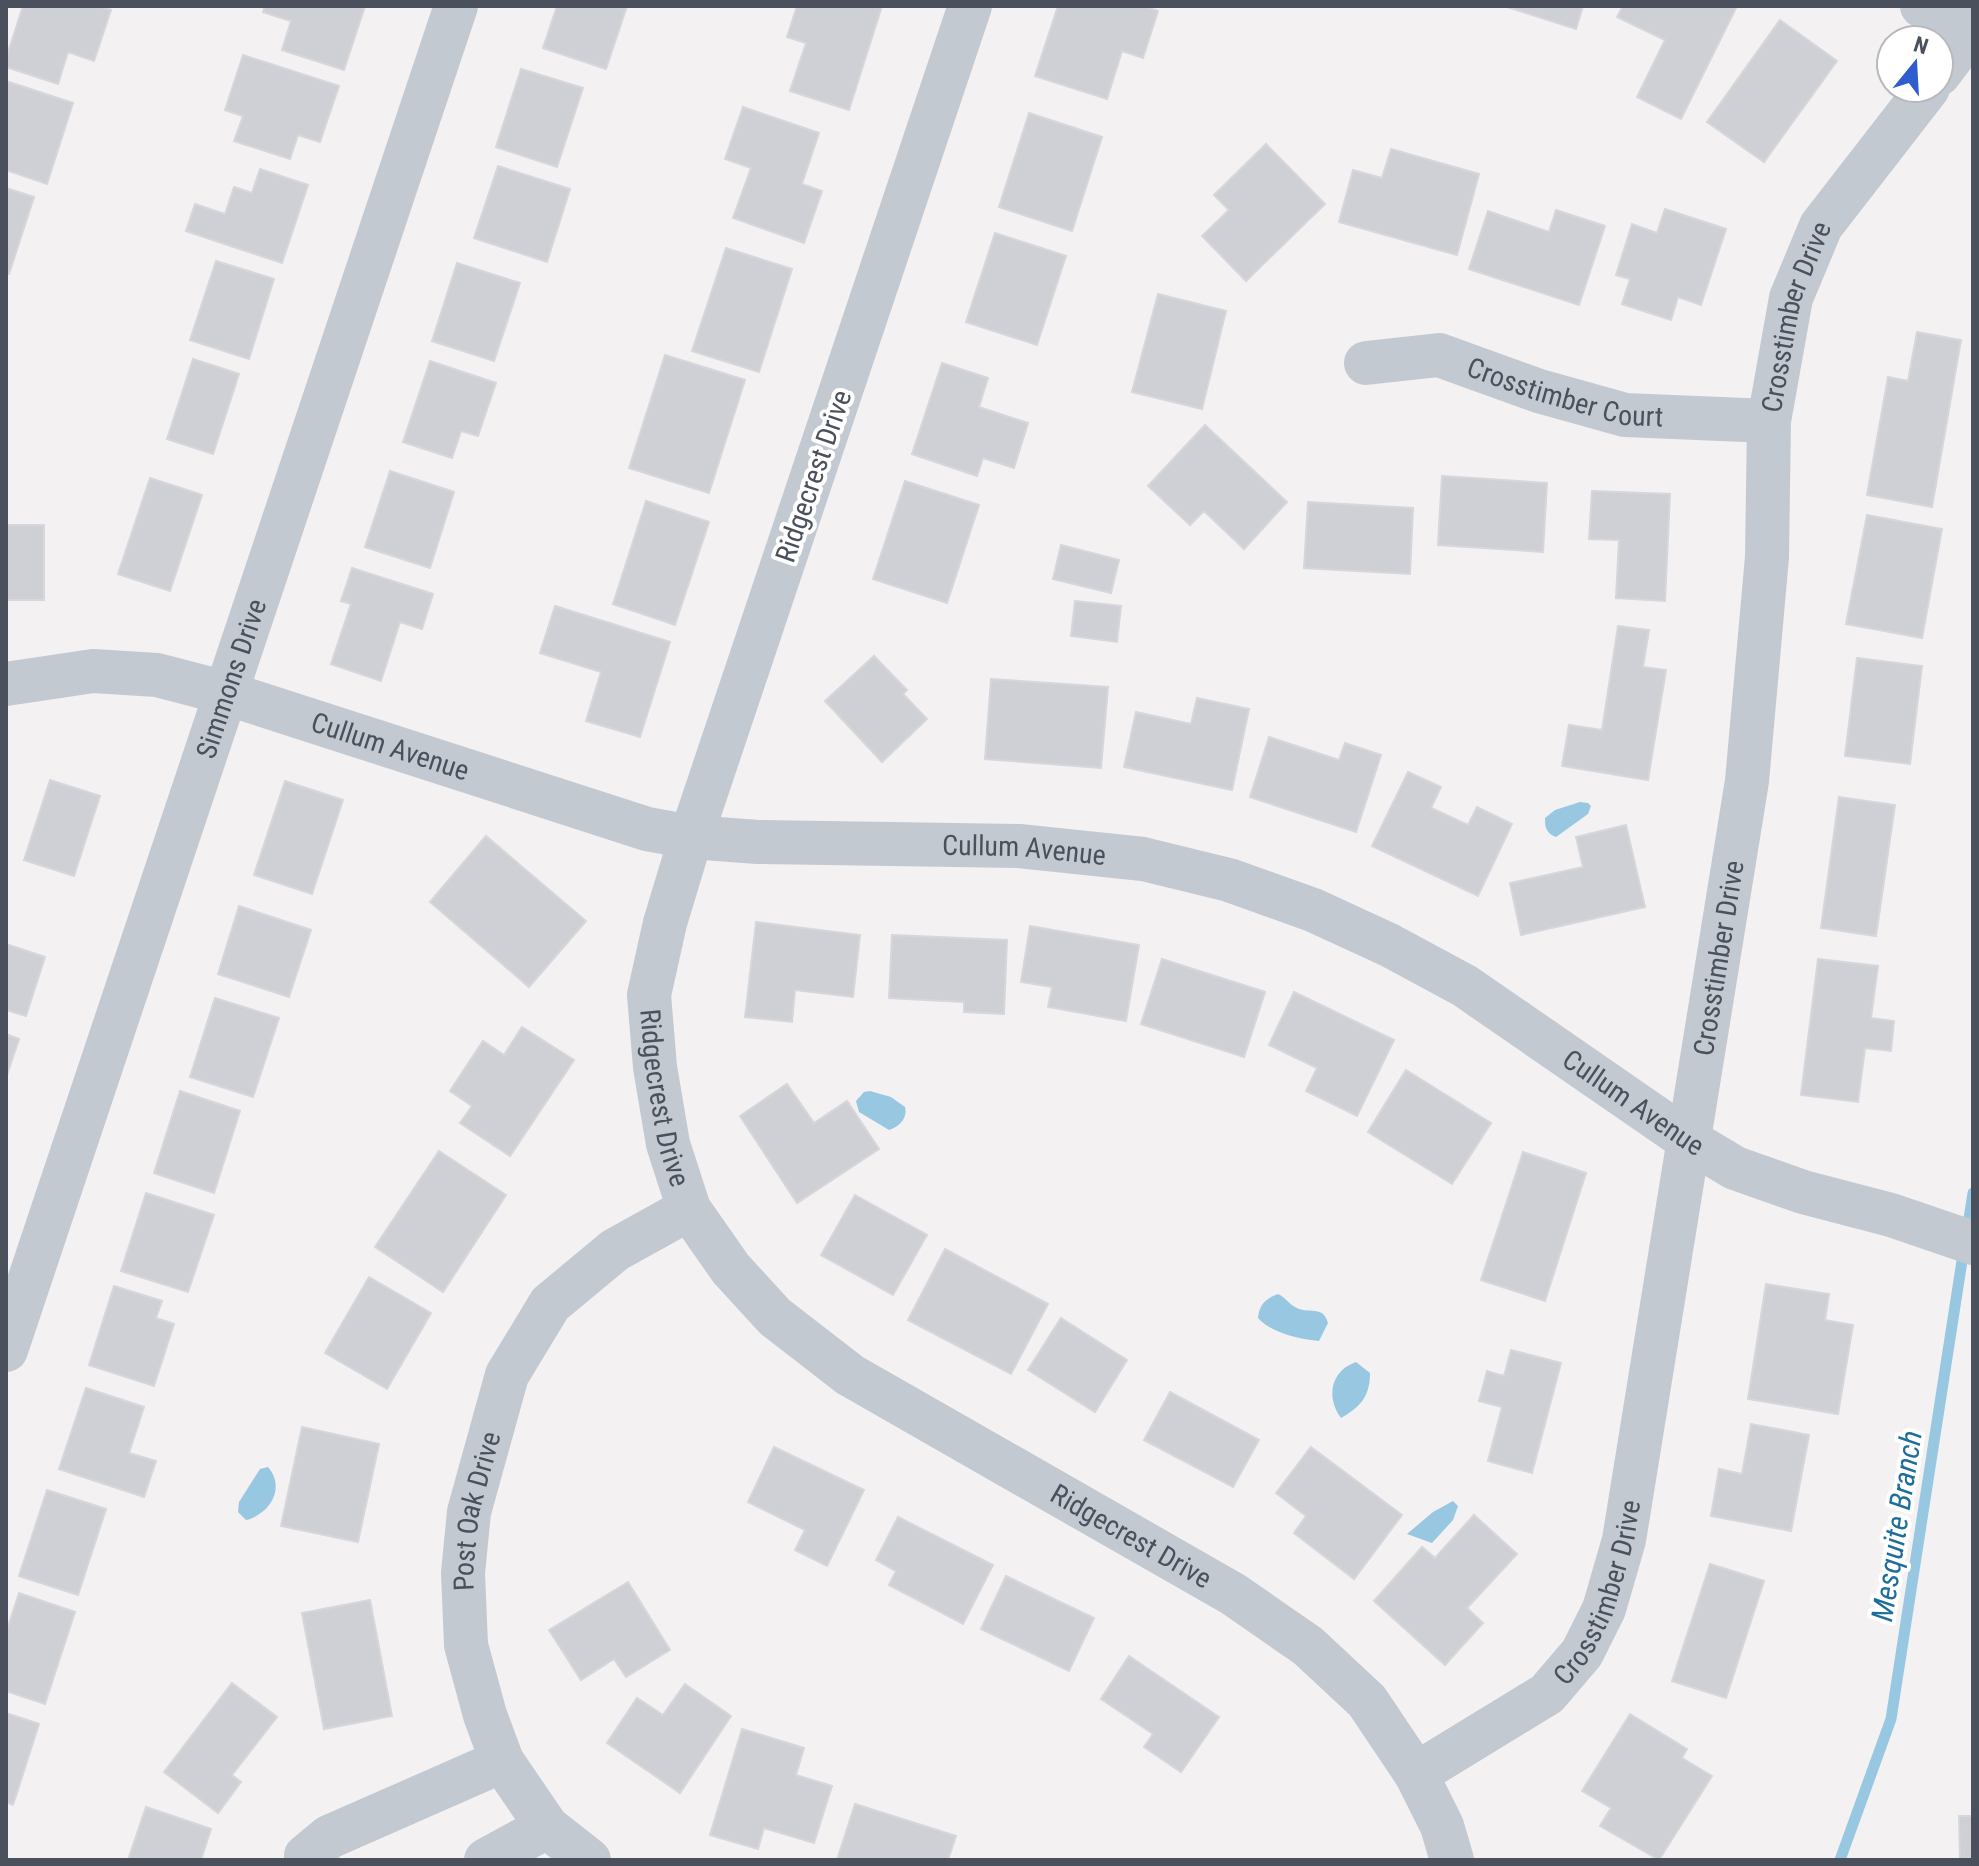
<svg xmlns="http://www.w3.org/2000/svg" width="1979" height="1866" font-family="'Roboto Condensed',sans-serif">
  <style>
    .water { fill: #98c7e2 }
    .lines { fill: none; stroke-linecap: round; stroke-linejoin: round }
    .stream { stroke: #98c7e2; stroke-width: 11 }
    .building { fill: #ced0d5; stroke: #d6d6db; stroke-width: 2 }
    .minor { stroke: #c3c9d1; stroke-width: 44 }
    .labels { text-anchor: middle; stroke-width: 8; stroke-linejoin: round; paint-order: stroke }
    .street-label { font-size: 28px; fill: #4b515c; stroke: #fff }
    .water-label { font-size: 30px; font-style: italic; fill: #1e6e9c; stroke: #fff }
  </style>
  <rect width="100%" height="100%" fill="#f3f1f1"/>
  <path class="water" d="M1580 802 1588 803 1591 806 1588 814 1556 837C1546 833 1545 828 1545 818L1555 810Z
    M870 1091 891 1097 905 1107C908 1118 899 1127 889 1130L859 1112 856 1101 864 1092Z
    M1278 1294C1285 1297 1288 1303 1295 1307 1308 1315 1323 1304 1328 1323L1319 1341C1299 1339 1271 1333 1258 1318 1259 1305 1266 1298 1278 1294Z
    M1356 1362 1370 1373C1370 1397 1360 1407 1341 1418 1326 1398 1330 1371 1356 1362Z
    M268 1467C286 1488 270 1514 246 1520L238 1512 239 1502 260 1469Z
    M1453 1501 1458 1506 1453 1520 1432 1543 1407 1534 1433 1512Z"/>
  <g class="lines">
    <path class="stream" d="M1967 1231 1973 1193
      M1840 1860 1891 1719 1964 1248"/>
  </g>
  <path class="building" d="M23 6H98L111 10 94 61 68 52 58 84 6 67V59Z
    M265 6H365L344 70 282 50 291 21 263 12Z
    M557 6H627L606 69 543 48Z
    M797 6H882L849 110 790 91 806 43 787 37Z
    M1058 6H1142L1158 11 1143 58 1122 51 1107 99 1035 76Z
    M1504 6H1583L1576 29Z
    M1623 6H1737L1681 119 1637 97 1665 40 1617 17Z
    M1780 20 1837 61 1764 162 1707 122Z
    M243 55 339 86 320 142 298 135 290 159 234 141 243 116 225 110Z
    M521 69 583 88 557 167 496 147Z
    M6 81 73 103 47 184 6 170Z
    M743 107 819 133 802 184 822 191 804 243 733 218 751 168 725 159Z
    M1029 113 1102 137 1072 231 999 207Z
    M1266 144 1325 204 1246 281 1202 236 1229 210 1214 195Z
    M1391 149 1479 174 1457 255 1339 222 1353 170 1382 178Z
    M498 166 570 189 547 262 474 238Z
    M260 169 308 185 282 263 186 231 195 204 225 214 234 187 252 193Z
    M6 188 34 197 9 274 6 273Z
    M1665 209 1726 229 1701 305 1678 297 1671 320 1622 304 1630 279 1616 275 1632 224 1657 233Z
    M1556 210 1605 226 1579 305 1469 269 1488 211 1549 232Z
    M995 233 1066 256 1037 345 966 322Z
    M726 248 792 269 759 372 692 351Z
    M216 261 274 279 249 359 190 340Z
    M457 263 520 283 494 361 432 341Z
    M1158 294 1226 311 1202 409 1132 392Z
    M1917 332 1961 340 1932 507 1867 495 1888 377 1908 381Z
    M665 355 745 380 709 493 629 468Z
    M193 359 239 374 213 454 167 439Z
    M430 361 496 383 478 436 461 431 452 458 403 442Z
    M942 363 988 378 979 407 1028 423 1014 468 983 458 977 476 912 454Z
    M1205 425 1287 502 1244 549 1204 511 1190 525 1148 486Z
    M390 471 454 492 430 568 365 547Z
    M1442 476 1547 483 1543 552 1438 545Z
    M150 478 202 495 170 591 118 574Z
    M905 481 979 505 947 603 873 579Z
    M1592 491 1670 494 1665 601 1616 598 1619 540 1589 539Z
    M646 501 709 522 675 625 613 604Z
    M1308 502 1413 508 1410 574 1304 568Z
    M1867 515 1942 529 1922 638 1846 624Z
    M6 525H44V600H6Z
    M1061 545 1119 560 1111 593 1053 579Z
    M352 568 433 594 422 629 400 622 381 681 331 664 351 604 341 601Z
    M1075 601 1121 606 1117 642 1071 636Z
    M555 606 670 642 640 737 586 721 601 672 540 653Z
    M1618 626 1649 630 1643 667 1666 670 1648 780 1562 766 1569 725 1602 730Z
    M874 656 907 690 903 694 927 719 882 762 825 701Z
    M1857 658 1922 666 1910 764 1845 756Z
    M991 679 1108 687 1101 768 985 759Z
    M1197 698 1249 709 1232 790 1124 767 1136 712 1191 724Z
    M1269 737 1339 760 1345 743 1381 755 1356 832 1250 797Z
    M1408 772 1441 787 1431 808 1468 825 1477 807 1512 824 1478 896 1372 846Z
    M50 780 100 796 74 876 24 860Z
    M285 781 343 800 312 894 254 875Z
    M1839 797 1895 805 1876 936 1821 928Z
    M1626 825 1645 907 1521 935 1510 883 1583 867 1576 837Z
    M486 836 586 921 529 987 430 902Z
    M239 906 311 930 289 997 218 974Z
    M756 922 860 935 853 997 795 990 792 1022 745 1017Z
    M1030 926 1139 945 1126 1021 1048 1007 1052 987 1021 982Z
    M892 935 1007 940 1004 1014 964 1012V1002L889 998Z
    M6 944 45 957 26 1016 6 1010Z
    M1162 959 1265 992 1244 1057 1141 1024Z
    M1818 959 1878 966 1871 1018 1894 1021 1891 1051 1865 1048 1858 1102 1801 1095Z
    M1294 992 1394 1040 1357 1116 1306 1091 1317 1068 1269 1045Z
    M215 998 279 1018 253 1097 190 1077Z
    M522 1027 574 1060 510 1156 460 1123 472 1106 450 1091 483 1041 504 1055Z
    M6 1034 19 1039 6 1078Z
    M1406 1070 1491 1123 1452 1184 1368 1132Z
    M787 1084 814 1123 847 1101 879 1149 797 1203 740 1116Z
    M180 1091 240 1111 214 1193 154 1173Z
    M439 1151 506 1195 443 1292 375 1247Z
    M1523 1152 1586 1173 1545 1301 1481 1280Z
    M146 1193 214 1215 188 1292 121 1271Z
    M855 1195 927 1235 893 1295 821 1255Z
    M945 1249 1048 1304 1011 1374 908 1320Z
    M369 1277 431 1313 387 1389 325 1353Z
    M1766 1284 1829 1294 1825 1320 1853 1325 1838 1414 1748 1399Z
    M114 1286 162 1301 156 1318 174 1324 154 1386 89 1365Z
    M1061 1318 1127 1360 1095 1412 1028 1370Z
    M1511 1350 1561 1363 1532 1473 1488 1461 1502 1407 1479 1401 1487 1371 1504 1376Z
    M86 1388 144 1407 129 1453 156 1461 144 1497 59 1469Z
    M1170 1392 1259 1440 1233 1487 1144 1440Z
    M1751 1424 1809 1435 1791 1531 1711 1516 1719 1469 1742 1474Z
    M302 1427 379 1444 358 1542 281 1526Z
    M774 1447 864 1490 827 1566 795 1550 805 1530 748 1502Z
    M1311 1447 1402 1515 1354 1579 1294 1533 1306 1516 1276 1493Z
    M47 1490 106 1509 78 1595 19 1576Z
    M1474 1515 1517 1554 1467 1608 1483 1623 1445 1665 1374 1601 1422 1547 1435 1558Z
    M898 1517 993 1565 963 1624 889 1585 896 1571 876 1560Z
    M1710 1564 1764 1581 1726 1698 1672 1681Z
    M1006 1576 1094 1618 1069 1671 981 1629Z
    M628 1582 670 1650 626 1677 614 1659 581 1680 549 1630Z
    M19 1593 75 1612 45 1704 6 1691V1633Z
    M370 1600 392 1716 324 1729 302 1613Z
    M1129 1656 1219 1717 1181 1772 1144 1747 1153 1734 1101 1699Z
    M232 1683 277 1717 232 1775 241 1782 218 1813 164 1772Z
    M685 1684 731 1716 680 1793 607 1743 637 1698 663 1715Z
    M6 1713 39 1724 13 1805 6 1802Z
    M1630 1714 1687 1749 1682 1758 1712 1776 1659 1860 1600 1826 1611 1808 1582 1791Z
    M742 1729 804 1748 796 1775 832 1786 814 1843 764 1828 758 1849 710 1835Z
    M855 1804 956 1836 948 1860H837Z
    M146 1807 211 1829 201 1860H128Z
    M1959 1816H1973V1860H1960Z"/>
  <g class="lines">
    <g class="minor">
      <path id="s1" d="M970 6 691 837 665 923 649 995 655 1067 668 1144 689 1209 731 1269 775 1317 850 1375 1233 1594 1308 1646 1367 1701 1416 1774 1442 1826 1452 1860"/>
      <path d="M1922 6 1969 37"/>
      <path d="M1939 74 1973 29"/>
      <path id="s2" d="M1366 363 1439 355 1539 391 1625 415 1769 421"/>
      <path id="s3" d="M6 684 93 671 157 675 226 693 647 829 691 837 758 842 1019 846 1143 859 1229 880 1313 910 1389 945 1465 986 1688 1140 1735 1168 1803 1192 1891 1215 1973 1243"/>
      <path id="s4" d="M6 1350 456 6"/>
      <path id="s5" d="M1416 1774 1547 1694 1582 1653 1604 1609 1624 1540 1747 781 1767 557 1769 421 1791 298 1821 226 1928 88"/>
      <path d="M306 1860V1856L329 1837 502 1761"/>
      <path d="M486 1860 547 1827"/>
      <path id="s6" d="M589 1860 547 1827 502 1761 485 1715 466 1645 463 1573 469 1512 507 1375 550 1304 615 1250 689 1209"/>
    </g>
  </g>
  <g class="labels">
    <g class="street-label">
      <text dy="10" stroke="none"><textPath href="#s5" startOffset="1566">Crosstimber Drive</textPath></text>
      <text dy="10" stroke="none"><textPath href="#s2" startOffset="206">Crosstimber Court</textPath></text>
      <text transform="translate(813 476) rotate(-71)" y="10">Ridgecrest Drive</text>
      <text dy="10" stroke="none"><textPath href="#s4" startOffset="708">Simmons Drive</textPath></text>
      <text dy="10" stroke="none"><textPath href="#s3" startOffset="396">Cullum Avenue</textPath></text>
      <text dy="10" stroke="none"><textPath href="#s3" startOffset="1044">Cullum Avenue</textPath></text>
      <text dy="10" stroke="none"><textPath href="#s5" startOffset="918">Crosstimber Drive</textPath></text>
      <text dy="10" stroke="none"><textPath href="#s1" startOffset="1144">Ridgecrest Drive</textPath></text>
      <text dy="10" stroke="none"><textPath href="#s3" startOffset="1716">Cullum Avenue</textPath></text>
      <text dy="10" stroke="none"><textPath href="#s6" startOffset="390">Post Oak Drive</textPath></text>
      <text dy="10" stroke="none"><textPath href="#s1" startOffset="1816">Ridgecrest Drive</textPath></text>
      <text dy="10" stroke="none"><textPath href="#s5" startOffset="270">Crosstimber Drive</textPath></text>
    </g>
    <g class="water-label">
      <text transform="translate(1897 1526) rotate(-81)" y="10">Mesquite Branch</text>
    </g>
  </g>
  <rect width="1979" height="1866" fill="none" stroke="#4b515c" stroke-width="16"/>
  <g transform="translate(1915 64) rotate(18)"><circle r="38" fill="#ffffff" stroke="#b7b9be" stroke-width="2"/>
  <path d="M0-6L14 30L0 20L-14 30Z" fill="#2f5ccf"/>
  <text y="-12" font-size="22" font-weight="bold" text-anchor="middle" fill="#4b515c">N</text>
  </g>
</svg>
